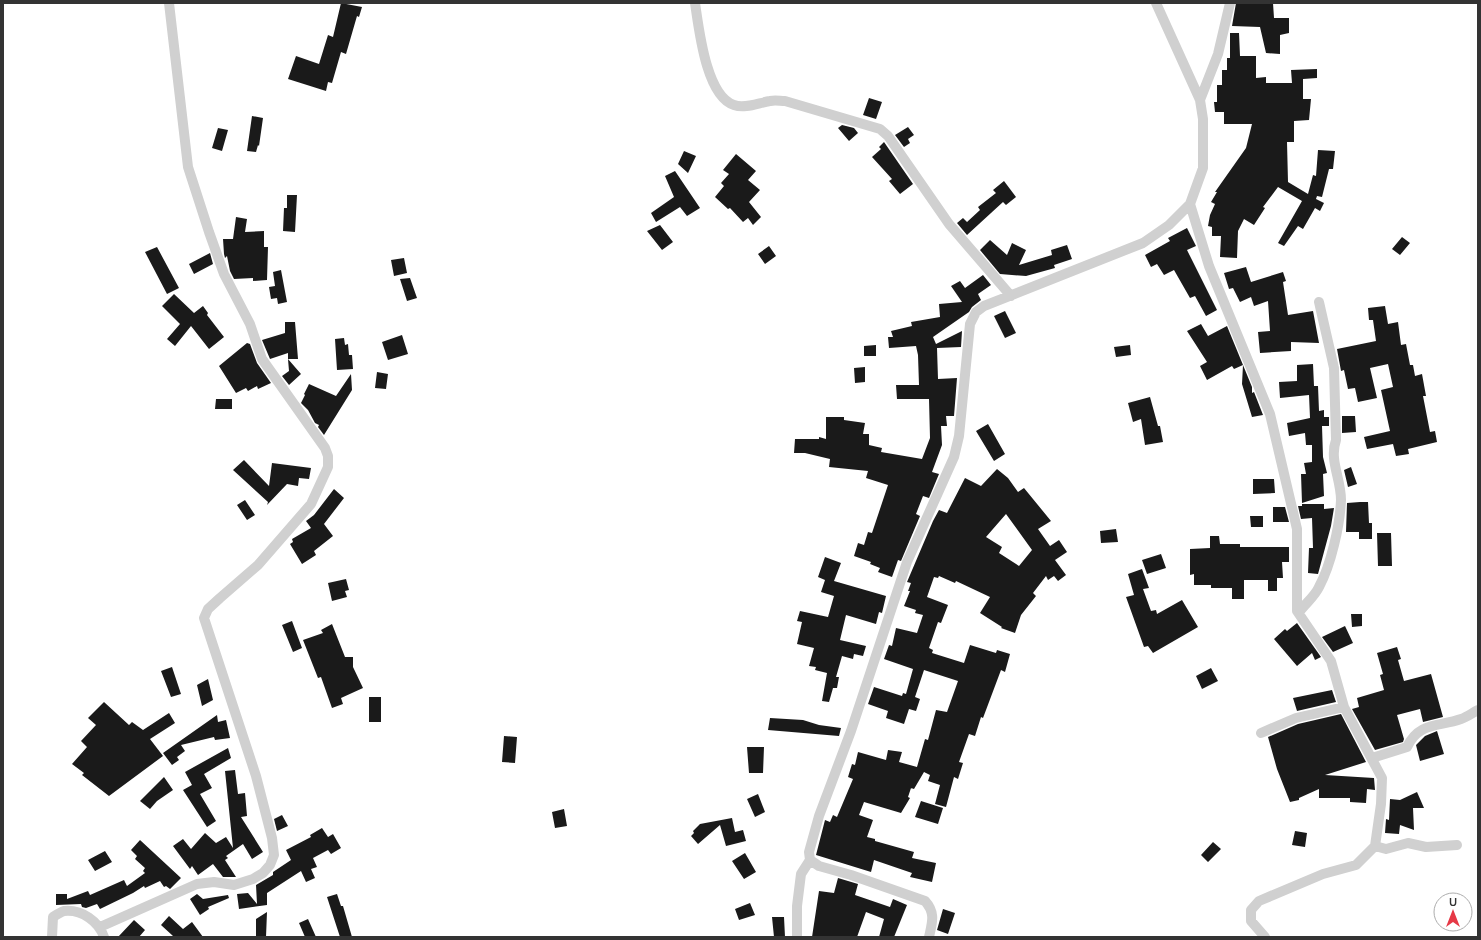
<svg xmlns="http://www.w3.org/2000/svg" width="1481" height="940" font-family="'Nunito Sans',sans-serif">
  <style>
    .building { fill: #1a1a1a; fill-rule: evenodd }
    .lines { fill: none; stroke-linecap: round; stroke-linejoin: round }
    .minor { stroke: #d0d0d0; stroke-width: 10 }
  </style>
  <rect width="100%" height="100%" fill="#fff"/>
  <path class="building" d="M341 3 362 7 359 17 357 16 346 54 341 52 332 83 328 82 326 91 288 79 296 56 319 64 328 35 333 37Z
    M1236 3H1273L1274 18H1289V33L1280 35V54L1266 53 1260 27 1232 26Z
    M1230 33H1239L1240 56H1256V78L1266 77V83H1292L1291 70 1317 69V78L1303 79V99H1311L1309 120 1294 121V142H1287L1288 182 1308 194 1313 175 1316 176 1318 150 1335 151 1333 169H1329L1322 197 1317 196 1316 199 1324 203 1320 211 1315 208 1303 229 1298 226 1284 246 1278 243 1302 201 1278 187 1263 207 1265 208 1254 225 1244 219 1238 231 1237 258 1220 257 1221 236H1212V227L1208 226 1210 215 1215 204 1211 202 1217 192H1215L1246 148 1252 124H1224V112H1215L1214 102H1217V85H1222V70H1227V58H1230Z
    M869 98 882 102 876 119 863 115Z
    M252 116 263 118 259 146 258 145 256 152 247 151Z
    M842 125 854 128 858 133 849 141 838 128Z
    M908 127 914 135 908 139 910 143 904 147 895 135Z
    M218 128 228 130 222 151 212 148Z
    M884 142 913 184 900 194 889 181 892 179 872 157 881 149 879 147Z
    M684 151 696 156 688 173 678 164Z
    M736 154 756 171 748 180 760 190 749 202 761 217 753 225 748 218 743 222 730 208 728 209 715 197 724 186 721 183 729 174 723 170Z
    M675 171 700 208 687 216 680 207 656 222 651 213 674 197 665 176Z
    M1004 181 1016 197 1006 205 1003 202 967 235 957 223 963 218 967 222 980 210 978 207 996 193 993 190Z
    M287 195H297L295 232 283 231 284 208H287Z
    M236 217 247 219 245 232 264 231V247H268L267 280 253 281V278L234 279 230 271 227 256 225 258 224 254 223 239H233Z
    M660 225 673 242 662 250 647 231Z
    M1187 228 1196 246 1187 250 1217 310 1206 316 1195 296 1190 298 1174 270 1164 275 1157 264 1151 267 1145 255 1170 241 1168 238Z
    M1402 237 1410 243 1400 255 1392 249Z
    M990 240 1007 255 1012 243 1026 250 1019 265 1052 255 1051 250 1067 245 1072 259 1054 265 1055 268 1026 276 1000 274 980 250Z
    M769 246 776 256 765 264 758 254Z
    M157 247 179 288 167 294 145 252Z
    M210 253 213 264 194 274 189 264Z
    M404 258 407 273 394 276 391 260Z
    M1246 267 1251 282 1283 272 1286 281 1283 282 1288 315 1313 311 1319 343 1291 342V351L1260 353 1258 332 1270 331 1268 301 1254 306 1251 297 1240 302 1233 288 1229 289 1224 273Z
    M281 270 287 302 278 304 277 298 271 299 269 287 275 286 273 272Z
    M983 275 991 285 978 294 981 300 972 307 969 312 933 337 936 344 962 331 961 347 937 348 938 379 957 378 954 416H946L947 426H941L942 445 932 472 939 474 929 498 923 496 916 514 920 516 901 561 898 560 892 577 878 572 880 568 870 564 871 562 854 556 858 543 864 545 868 532 872 533 888 485 866 478 868 471 829 467 830 459 805 453H794L795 439H819V437L826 439V417H844V420L865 423 863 434H869V445L882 448 881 452 922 459 930 438 929 399H897L896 385H919L918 355 916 346 889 348 888 337H893L891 331 912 326 911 322 940 317 939 304 962 302 951 286 960 281 965 288Z
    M410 278 417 298 407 301 400 279Z
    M174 294 194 313 203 306 208 313 207 315 224 337 209 349 191 326 175 346 167 339 180 324 162 306Z
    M1385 306 1388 324 1398 322 1401 345 1406 344 1410 365H1413L1415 376 1422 374 1426 396H1423L1430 432 1435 431 1437 442 1408 449 1409 454 1396 456 1393 444 1367 449 1364 437 1390 431 1381 390 1393 387 1388 364 1370 368 1377 398 1358 402 1355 388 1348 389 1344 370 1341 371 1337 349 1376 341 1373 320H1369L1368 308Z
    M1005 311 1016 333 1005 338 994 316Z
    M285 322H295L298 359H288V353L270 359 262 340 285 333Z
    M1201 324 1208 336 1227 326 1243 365 1234 369 1232 366 1207 380 1200 366 1207 362 1187 331Z
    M402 335 408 354 388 360 382 342Z
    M344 338 345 345 348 344 349 355H352L353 369 337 370 335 339Z
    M247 343 250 344 257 363 271 383 258 389 257 386 248 391 246 388 236 393 219 366Z
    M876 345V356H864V346Z
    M1130 345 1131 355 1116 357 1114 347Z
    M288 359 301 374 289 385 282 376 289 371Z
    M1313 364 1314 386H1318L1319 411 1324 410V417H1329V426H1322L1323 457 1327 473 1323 474 1324 496 1302 503 1301 474H1306L1304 463 1312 462V445H1306L1305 433 1289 436 1287 423 1310 418 1309 395 1280 398 1279 382 1297 381V365Z
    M1243 365 1252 387V393L1254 392 1263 415 1252 417 1242 384Z
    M865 367V382L855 383 854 368Z
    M377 372 388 374 386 389 375 388Z
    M351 374 352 390 324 435 318 427 319 425 315 423 308 410 301 403 305 395 304 394 309 384 336 396Z
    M1150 397 1158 426H1160L1163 442 1145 445 1141 419 1133 422 1128 403Z
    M216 399H232V409H215Z
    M1342 416H1355L1356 432 1342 433Z
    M988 424 1005 454 994 461 976 431Z
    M244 460 269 486 272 463 311 468 309 479 299 478 298 486 287 484 267 505 268 502 233 470Z
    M1351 467 1357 484 1348 487 1344 470Z
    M997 469 1008 478 1018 492 1024 488 1051 521 1038 529 1050 546 1059 540 1067 552 1055 560 1066 575 1058 581 1054 576 1048 580 1046 576 1033 593 1036 596 1021 615 1015 633 1001 628 1002 627 980 613 990 597 956 581 955 583 939 576 938 578 934 577 927 597 948 605 941 623 938 622 929 648 933 650 932 653 964 663 970 645 996 653 997 650 1010 654 1005 672 1001 670 983 718 981 717 975 736 969 734 959 762 963 763 958 779 954 777 946 807 935 804 940 785 928 781 930 775 924 772 914 789 911 788 912 785 908 797 910 798 901 813 864 802 859 815 873 820 867 837 875 839V841L914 852 912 858 936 863 932 882 910 877 912 873 874 860 871 872 816 855 825 820 830 822 833 815 837 817 853 779 848 777 852 764 855 765 858 752 886 760 888 750 902 752 899 762 917 767 925 739 928 740 936 710 947 712 958 681 924 670 915 697 920 699 916 711 909 709 904 724 886 718 888 711 868 704 874 687 902 696 903 693 906 694 913 669 884 659 889 645 892 646 896 628 917 633 923 615 915 613 916 610 904 606 910 591H908L911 583 907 582 933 521 939 510 947 513 965 478 981 486ZM1006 514 1032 550 1019 566 999 553 1002 547 986 537Z
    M1253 479H1274L1275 493 1253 494Z
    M334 489 344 498 324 524 333 536 314 551 316 555 302 564 290 544 293 542 292 539 311 528 306 521 314 515Z
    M245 500 255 515 247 520 237 505Z
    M1360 502H1368L1369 523H1372V539H1359V532H1346L1347 503Z
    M1302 504H1324V509L1334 508 1331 526 1318 574 1308 573 1309 548H1313L1312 518 1301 519 1298 506H1302Z
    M1273 507H1285L1289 522H1273Z
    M1250 516H1263V527H1251Z
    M1116 529 1118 542 1101 543 1100 531Z
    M1377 533H1391L1392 566H1378Z
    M1210 536H1219L1220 544H1240V547H1289V562H1282L1283 578H1277V591H1268V580H1244V599H1232V588H1211V585H1194V574L1190 575V549L1210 548Z
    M1161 554 1166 568 1147 574 1142 560Z
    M825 557 841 563 834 581 886 596 882 613 879 612 876 624 846 615 840 640 866 646 863 656 854 654 853 659 842 656 836 677H839L837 688H833L829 702 822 701 827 673 815 670 816 667 809 666 814 648 797 644 802 622 797 621 800 611 828 617 834 596 821 592 825 580 818 577Z
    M1142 569 1149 588 1143 589 1151 611 1156 610 1157 614 1182 600 1198 627 1153 653 1148 646 1144 647 1126 597 1134 595 1128 574Z
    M346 579 349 590 345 591 347 597 332 601 328 583Z
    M1351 614H1362V626L1352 627Z
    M292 621 302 648 293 652 282 625Z
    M1297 623 1321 657 1315 660 1312 653 1297 666 1274 639 1285 629 1287 631Z
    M332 624 345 657H353V667L363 688 341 698 343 704 332 708 321 677 318 678 303 640 323 633 321 630Z
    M1345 626 1353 643 1333 652 1322 637Z
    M1397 647 1401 659 1398 660 1404 681 1431 674 1443 717 1423 722 1420 709 1397 715 1404 739 1403 742 1375 750 1352 709 1359 707 1357 698 1384 690 1380 675 1383 674 1377 653Z
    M172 667 181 694 171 697 161 671Z
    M1211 668 1218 681 1202 689 1196 676Z
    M208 679 213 700 202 706 197 685Z
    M1332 690 1336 702 1297 711 1293 698Z
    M369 697H381V722H369Z
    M104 702 129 725 132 722 143 730 169 713 175 723 150 739 163 756 109 796 82 775 84 773 72 764 87 747 81 741 96 725 88 718Z
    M1341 714 1366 762 1325 775 1374 778 1375 790 1367 789 1366 803 1350 802V798H1319V789L1299 798V800L1290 802 1277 769 1268 737 1298 724Z
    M217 715 218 722 226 720 230 738 215 740 214 737 181 745 185 751 177 757 179 760 172 765 163 753Z
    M770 718 803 720 819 725 841 728 839 736 768 730Z
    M1437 731 1444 754 1420 761 1416 745 1425 736Z
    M504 736 517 737 515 763 502 762Z
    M747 747H764L763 773H749Z
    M228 748 231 758 204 774 212 788 200 794 216 821 207 827 183 790 192 785 185 772Z
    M235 770 238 794 245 793 247 816 241 817 263 852 252 859 243 844 226 856 228 858 225 860 236 877H223L213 864 198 875 192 866 190 869 173 846 183 839 191 849 205 833 216 843 226 837 233 848 225 771Z
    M164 777 173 790 157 801 150 809 140 801Z
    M1417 792 1424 808H1413L1414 830 1400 825 1399 834 1385 833 1386 819 1389 820 1390 799 1400 800Z
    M758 794 765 812 755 817 747 799Z
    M921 801 943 808 938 824 915 817Z
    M564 809 567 826 555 828 552 812Z
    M282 815 288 826 277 831 274 819Z
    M732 818 735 832 743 830 746 841 726 846 720 825 698 844 691 836 694 833 693 831 700 824Z
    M322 828 328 837 333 834 341 848 331 854 328 850 313 858 317 867 311 869 315 878 306 882 301 871 267 893V905L239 909 237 894 248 893 257 904 256 885 273 875V872L291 860 286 850 311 837 310 835Z
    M1295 831 1307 833 1305 847 1292 845Z
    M140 840 181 878 170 889 166 886 164 887 160 881 145 888 144 886 133 893 100 909 97 904 86 908 82 907 81 904 56 905V894H67V899L88 891 90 895 124 880 127 886 145 873 143 871 145 868 135 859 137 856 131 850Z
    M1213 842 1221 849 1208 862 1201 855Z
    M105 851 112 862 95 871 88 860Z
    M745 853 756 872 744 879 732 861Z
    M838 878 858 884 855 895 890 907 893 899 907 905 894 937H879L884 919 866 912 857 937H812L819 891 834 893Z
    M197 894 203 899 228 895 229 898 208 907 209 909 200 915 190 899Z
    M337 894 341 906H343L352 937H340L327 897Z
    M750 903 755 915 739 920 735 909Z
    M943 909 955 913 948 934 937 930Z
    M267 912 266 937H256V919Z
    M169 916 183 929 192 922 203 937H172L173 936 161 925Z
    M772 917H784L785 937H774Z
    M308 919 316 937H305L299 923Z
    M134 920 145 930 139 937H118Z"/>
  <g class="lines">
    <path class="minor" d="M695 3C699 29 706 96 734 105 745 109 758 103 770 101 775 100 780 101 785 101L880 129 888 136 949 224 1011 296
      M1156 3 1200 100
      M1190 204 1209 266 1270 414 1297 529V611L1331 661 1344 707 1382 778 1381 804 1375 846 1356 865 1323 874 1259 901 1251 910V921L1265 937
      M1297 611H1300C1306 603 1315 596 1319 587 1331 565 1340 525 1341 500 1341 479 1329 460 1336 440L1334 368 1319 302
      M1261 733 1296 718 1344 707
      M1372 758 1407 747C1419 722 1438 727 1461 719 1467 717 1472 713 1478 710
      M1375 846 1386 849 1408 843 1426 847 1457 845
      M100 927 197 884 214 882 234 885 253 879 263 873 270 865 274 855 272 838 256 776 204 618 208 609 220 598 258 565 311 504 328 467V456L325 448 262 359 250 324 224 274 209 232 188 167 169 3
      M52 937 53 917C56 915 61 912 64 911 82 909 99 922 104 937
      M797 937V906L801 874 810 860
      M929 937C932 923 936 913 925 901L851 875 819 866 810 860 809 852 819 816 851 731 907 562 954 457 959 436 970 324 976 312 984 306 1143 243 1169 225 1190 204 1203 168V119L1200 100 1218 54 1230 3"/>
  </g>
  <rect width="1481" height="940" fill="none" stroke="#333333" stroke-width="8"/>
  <g transform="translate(1453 912)"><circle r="19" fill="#ffffff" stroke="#adadad"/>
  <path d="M0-3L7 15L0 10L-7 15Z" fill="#e63946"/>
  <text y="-6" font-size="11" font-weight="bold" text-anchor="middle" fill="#333333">U</text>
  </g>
</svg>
